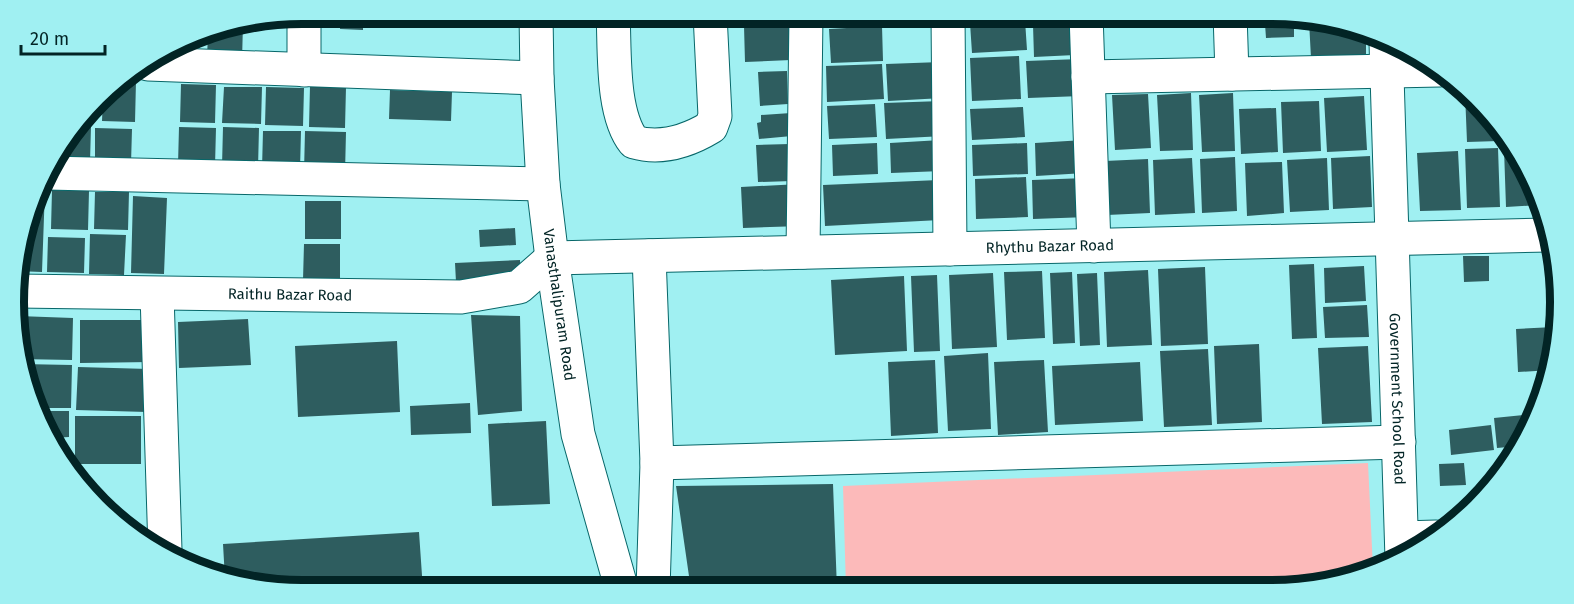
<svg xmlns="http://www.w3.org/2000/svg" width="1574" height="604" font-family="'Fira Sans',sans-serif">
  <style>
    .green { fill: #fcbaba }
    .building { fill: #2e5d5f }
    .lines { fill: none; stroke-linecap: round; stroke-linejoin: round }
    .minor-casing { stroke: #076769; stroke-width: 35 }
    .minor { stroke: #fff; stroke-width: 33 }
    .labels { text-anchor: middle; stroke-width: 6; stroke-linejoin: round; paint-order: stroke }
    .street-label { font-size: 15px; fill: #022425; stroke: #a0f0f2 }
    .rim { fill: none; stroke: #022425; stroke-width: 8 }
  </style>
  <rect width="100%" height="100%" fill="#a0f0f2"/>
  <path class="green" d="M1368 463 1373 569 1310 588 846 589 843 486Z"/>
  <path class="building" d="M341 14H363V30L340 29Z
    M483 14H511L512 22 484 24Z
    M824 14H882V24L825 26Z
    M971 14H1025V16L972 19Z
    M1030 14H1071L1072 18 1031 20Z
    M1252 14H1272L1284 16 1252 18Z
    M1025 20 1027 50 972 53 970 23Z
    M1321 20 1347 23 1366 33V56L1311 58 1309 21Z
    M243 23 242 61 207 60 208 30Z
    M790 23 791 60 745 62 744 26Z
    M1074 23 1075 55 1034 57 1033 25Z
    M1294 23V37L1266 38 1265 24Z
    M882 26 883 61 831 63 829 29Z
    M1019 56 1021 99 972 101 970 58Z
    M1080 59 1081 96 1028 98 1026 61Z
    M941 62 943 98 888 101 886 64Z
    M882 64 884 99 827 102 826 66Z
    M787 71 788 104 760 106 758 72Z
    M120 80 136 81 135 122 102 121 103 96 112 85Z
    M181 84 216 85 215 123 180 122Z
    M310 86 346 87 345 128 309 127Z
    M224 87H262L261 124 222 123Z
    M266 87 304 88 303 126 265 125Z
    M390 90 452 92 451 121 389 119Z
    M1191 93 1193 150 1160 151 1157 95Z
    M1233 93 1235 151 1202 152 1199 95Z
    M1465 93 1499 132V141L1467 142Z
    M1148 94 1151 148 1115 150 1112 95Z
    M1364 96 1367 150 1327 152 1324 98Z
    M942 101 944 136 886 139 884 103Z
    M1319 101 1321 151 1283 153 1281 102Z
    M875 104 877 137 829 139 827 106Z
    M1023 107 1025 137 972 140 970 109Z
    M1276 108 1278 152 1241 154 1239 109Z
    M791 113 792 136 759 139 757 123 761 122V115Z
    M79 125 91 126 90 162 54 161V155Z
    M179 127 216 128 215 166 178 165Z
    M223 127 259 128 258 168 222 166Z
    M95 128 132 129 131 164 95 163Z
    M263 131H301L300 170 262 169Z
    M305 131 346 132 345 173 304 172Z
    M941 140 942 171 891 173 890 143Z
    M1084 140 1085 173 1036 176 1035 143Z
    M877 143 878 174 833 176 832 145Z
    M1027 143 1028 174 973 176 972 145Z
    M790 144 792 181 758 182 756 145Z
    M1498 148 1500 207 1467 208 1465 149Z
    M1513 148 1522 158 1538 205 1506 207 1504 149Z
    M1458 151 1461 210 1420 211 1417 153Z
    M1370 156 1372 207 1333 209 1331 158Z
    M1235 157 1237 211 1202 213 1200 159Z
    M1192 158 1195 213 1155 215 1153 160Z
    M1327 158 1329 210 1290 212 1287 160Z
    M1148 159 1150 213 1107 215 1105 161Z
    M1282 162 1284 213 1247 216 1245 163Z
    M1026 177 1028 217 976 219 975 179Z
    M1086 178 1088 217 1033 219 1032 180Z
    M939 180 940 220 825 226 823 185Z
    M800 184 802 226 743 228 741 187Z
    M42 189H45L42 272 16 271V264Z
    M52 190 89 191 88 230 51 229Z
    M95 192H129L128 230 94 229Z
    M133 196 167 198 164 274 131 273Z
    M305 201H341V239H305Z
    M515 228 516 245 480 247 479 230Z
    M90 234 126 235 124 275 89 274Z
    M48 237 85 238 84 273 47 272Z
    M304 244H340V281L303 280Z
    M1463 256H1489V281L1464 282Z
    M520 260 521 280 456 282 455 263Z
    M1314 264 1317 338 1292 339 1289 265Z
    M1364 266 1366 301 1325 303 1324 268Z
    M1205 267 1208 344 1161 346 1158 269Z
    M1148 270 1152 345 1107 347 1104 272Z
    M1042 271 1045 338 1007 340 1004 272Z
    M1072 272 1075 343 1053 344 1050 273Z
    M993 273 997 347 952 349 949 275Z
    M1097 273 1100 345 1080 346 1077 274Z
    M937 275 940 351 914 352 911 276Z
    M904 276 907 351 835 355 831 280Z
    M1367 305 1369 337 1325 338 1323 307Z
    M471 315 520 316 522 411 478 415Z
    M18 316 73 318 72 360 19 359Z
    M248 319 251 365 179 368 178 322Z
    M80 320H151V362L80 363Z
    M1554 327 1551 370 1518 372 1516 329Z
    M397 341 400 412 298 417 295 346Z
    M1259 344 1262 422 1217 424 1214 346Z
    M1368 346 1372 422 1322 424 1318 348Z
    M1208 349 1212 425 1164 427 1160 351Z
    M988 353 991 429 948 431 944 356Z
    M935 360 938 433 891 436 888 362Z
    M1044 360 1048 432 998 435 994 362Z
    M1140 362 1143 421 1055 425 1052 366Z
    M21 364 72 365 71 408H40Z
    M78 367 149 369 147 412 76 410Z
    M470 403 471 433 411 435 410 406Z
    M41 411H69V437L52 438Z
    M1534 414 1519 446 1497 448 1494 418Z
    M75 416H141V464H75Z
    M546 421 550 504 492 506 488 424Z
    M1491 425 1494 450 1451 455 1449 430Z
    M55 444 66 445V466L62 462Z
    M1464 463 1466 485 1440 486 1439 464Z
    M833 484 837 589 691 590 676 486Z
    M419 532 423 590H302L225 579 223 544Z"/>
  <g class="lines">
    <defs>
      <g id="minor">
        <path id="s1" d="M536 14 537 78 543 184 552 258 578 434 622 590"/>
        <path d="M613 14C615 50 611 113 634 142 662 150 688 141 711 127L715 116 710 14"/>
        <path d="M948 14 950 249"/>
        <path d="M1086 14 1094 246"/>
        <path d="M1230 14 1232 74"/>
        <path id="s2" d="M1386 43 1402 559"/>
        <path d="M148 64 537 78"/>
        <path d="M304 70V14"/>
        <path d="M1088 77 1440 70"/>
        <path d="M47 173 543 184"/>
        <path d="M803 252 806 14"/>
        <path d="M649 256 657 463 653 590"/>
        <path id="s3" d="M552 258 1548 235"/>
        <path id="s4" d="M17 291 461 297 519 287 552 258"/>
        <path d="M157 294 165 550"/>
        <path d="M657 463 1399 442"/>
        <path d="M1402 538 1436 537"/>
      </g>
    </defs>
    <use href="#minor" class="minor-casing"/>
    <use href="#minor" class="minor"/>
  </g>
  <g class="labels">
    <g class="street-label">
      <text dy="5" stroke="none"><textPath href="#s3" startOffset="498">Rhythu Bazar Road</textPath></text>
      <text dy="5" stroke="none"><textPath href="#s4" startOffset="273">Raithu Bazar Road</textPath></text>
      <text dy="5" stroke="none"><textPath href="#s1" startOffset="292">Vanasthalipuram Road</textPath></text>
      <text dy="5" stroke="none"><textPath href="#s2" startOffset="356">Government School Road</textPath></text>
    </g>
  </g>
  <path d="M0 0H1574V604H0ZM302 24H1272A278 278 0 0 1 1550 302V302A278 278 0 0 1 1272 580H302A278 278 0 0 1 24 302V302A278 278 0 0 1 302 24Z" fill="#a0f0f2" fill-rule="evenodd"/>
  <path class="rim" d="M302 24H1272A278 278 0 0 1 1550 302V302A278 278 0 0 1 1272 580H302A278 278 0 0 1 24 302V302A278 278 0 0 1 302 24Z"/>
  <path d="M21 45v9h84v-9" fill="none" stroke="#022425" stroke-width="3"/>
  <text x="30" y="45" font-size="18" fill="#022425" stroke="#a0f0f2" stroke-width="4.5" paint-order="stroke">20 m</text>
</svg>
